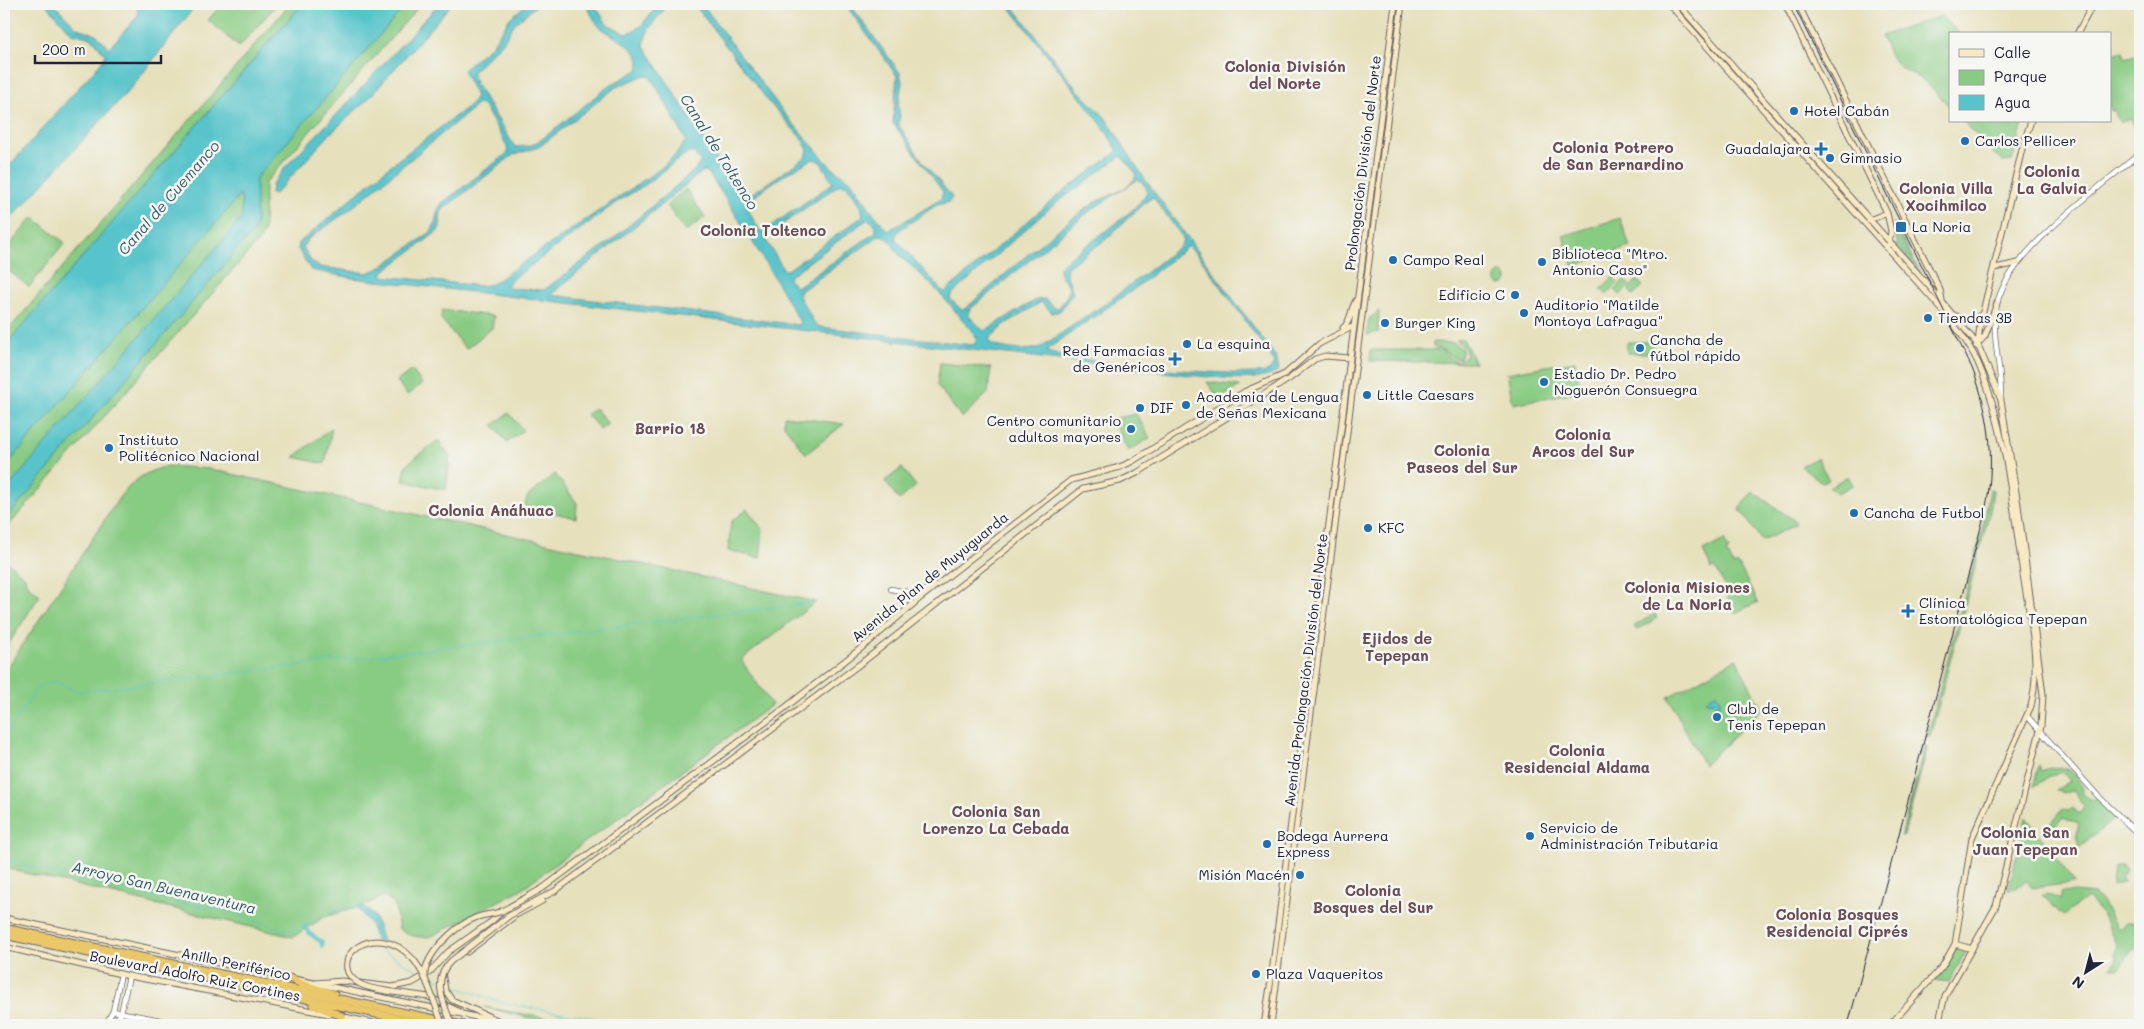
<svg xmlns="http://www.w3.org/2000/svg" width="2144" height="1029" font-family="Mali,sans-serif">
  <style>
    .green { fill: #88cb83; stroke: #55765f }
    .forest { fill: #6eaf71; stroke: #486856 }
    .water { fill: #56c4ca; stroke: #3c7382; fill-rule: evenodd }
    .lines { fill: none; stroke-linecap: round; stroke-linejoin: round }
    .stream { stroke: #56c4ca; stroke-width: 1 }
    .canal { stroke: #56c4ca; stroke-width: 4.5 }
    .tertiary-casing { stroke: #676468; stroke-width: 6 }
    .secondary-casing { stroke: #676468; stroke-width: 7 }
    .motorway-casing { stroke: #676468; stroke-width: 9 }
    .tertiary { stroke: #fff; stroke-width: 4.5 }
    .secondary { stroke: #f7e9c3; stroke-width: 5 }
    .motorway { stroke: #eac769; stroke-width: 7 }
    .tram { stroke: #22223b; stroke-width: 1 }
    .secondary-bridge-casing { stroke: #676468; stroke-width: 7; stroke-linecap: butt }
    .secondary-bridge { stroke: #f7e9c3; stroke-width: 5 }
    .poi-dot { fill: #1f6fb2; stroke: #f6f6f2; stroke-width: 2 }
    .labels { text-anchor: middle; stroke-width: 5; stroke-linejoin: round; paint-order: stroke }
    .poi-label { font-size: 14px; fill: #22223b; stroke: #f6f6f2; text-anchor: start }
    .street-label { font-size: 14px; fill: #22223b; stroke: #f6f6f2 }
    .neighbourhood-label { font-size: 15px; font-weight: bold; fill: #694c56; stroke: #f6f6f2 }
    .water-label { font-size: 15px; font-style: italic; fill: #345b6d; stroke: #f6f6f2 }
  </style>
  <rect width="100%" height="100%" fill="#f6f6f2"/>
  <filter id="ink" filterUnits="userSpaceOnUse"><feTurbulence type="fractalNoise" baseFrequency=".02" numOctaves="2"/><feDisplacementMap in="SourceGraphic" scale="10" xChannelSelector="R" yChannelSelector="G"/><feConvolveMatrix kernelMatrix="1 2 1 2 8 2 1 2 1" color-interpolation-filters="sRGB"/></filter>
  <filter id="wash" filterUnits="userSpaceOnUse"><feTurbulence type="fractalNoise" baseFrequency=".0096" numOctaves="4" result="noise"/><feDisplacementMap in="SourceGraphic" scale="20" xChannelSelector="R" yChannelSelector="G"/><feGaussianBlur stdDeviation="1.12" result="paint"/><feColorMatrix in="noise" values="0 0 0 0 0 0 0 0 0 0 0 0 0 0 0 0 0 1.4 0 .05"/><feComposite in="paint" operator="in"/></filter>
  <g filter="url(#wash)">
    <rect width="100%" height="100%" fill="#e6e0bc"/>
    <path class="green" d="M222 4H277L239 47 208 20Z
      M290 4H421L265 183 264 230 261 238 4 531V335Z
      M1941 16 1960 34H1950V107L1924 81 1900 67 1891 57 1881 36Z
      M2123 51 2125 58 2135 55 2140 66V122L2133 124 2131 118 2119 122 2114 110 2110 111V55Z
      M1963 121H2024L2012 161 2002 162Z
      M686 189 705 217 685 232 667 205Z
      M33 217 65 243 29 287 4 267V252Z
      M1620 218 1630 247 1573 266 1563 236Z
      M1495 279a6 6 0 1 1 12 0a6 6 0 1 1-12 0Z
      M1613 277 1618 283 1607 295 1601 289Z
      M1624 280 1630 285 1620 295 1615 290Z
      M1637 280 1643 286 1633 295 1628 290Z
      M442 310 494 316 492 328 466 349 441 319Z
      M1379 311 1378 332 1367 335 1369 319Z
      M1463 339 1475 363 1370 361 1371 350H1441L1451 359 1458 362 1465 357 1466 350 1456 340Z
      M1433 342 1454 343 1463 350 1460 359C1449 359 1448 349 1433 347Z
      M1627 342H1653V353H1627Z
      M1575 361 1581 391 1513 404 1507 373Z
      M940 363 991 368 988 393 962 418 937 385Z
      M412 370 422 384 407 395 397 381Z
      M1207 382 1240 386 1219 399Z
      M595 408 608 424 600 430 587 414Z
      M509 413 523 430 507 443 493 425Z
      M1136 414 1150 438 1128 451 1112 419Z
      M784 416 844 424 806 454 784 425Z
      M332 428 325 464 294 457Z
      M438 440 450 457 446 490 403 481 406 465Z
      M1817 458 1829 480 1823 483 1801 466Z
      M167 466 209 469 816 602 741 660 772 705 520 890 432 936C419 939 410 936 399 929L394 903 384 896 363 906 324 917 293 937 4 868V673L119 498C133 480 145 472 167 466Z
      M902 468 916 486 899 500 885 481Z
      M555 474 577 503 576 518 525 506 527 497Z
      M1848 476 1853 485 1837 493 1829 487Z
      M1990 489 1993 490 1990 511 1930 737H1927L1982 531Z
      M1753 492 1795 521V525L1762 541 1739 508Z
      M747 509 763 530 760 558 728 551 731 522Z
      M1724 540 1729 550 1726 552 1734 566 1738 564 1758 602 1735 613 1727 597 1729 594 1715 567 1712 569 1703 551Z
      M4 559 25 577 26 583 40 595 4 651Z
      M1655 614 1657 618 1637 630 1634 626Z
      M1736 659 1762 709 1704 765 1668 697Z
      M2039 765 2041 771C2064 762 2078 769 2083 794L2091 800 2097 798 2115 818 2079 848 2076 834 2079 823 2062 818 2051 831 2047 827 2063 809 2069 811 2072 808 2080 814 2084 806 2074 790 2064 794 2056 790 2070 781 2062 771 2033 786Z
      M2026 817 2075 883 2032 888 2027 881 2008 891Z
      M2122 865 2127 869 2121 877 2124 882 2112 886 2114 867Z
      M2061 891 2095 894 2102 902 2118 930 2126 922H2137L2134 932 2140 935V943L2118 968 2111 967 2116 960 2114 953 2117 946 2102 914 2087 898 2063 916 2042 895 2047 894 2061 900Z
      M1969 946 1949 982 1935 980 1948 963 1956 948Z
      M484 1007 587 1025H558Z"/>
    <path class="forest" d="M1894 222 1922 276 1897 247Z
      M1925 745 1927 749 1904 835 1901 836Z"/>
    <path class="water" d="M46 4H54L77 28 96 34 109 48 138 16V11L135 4H141L145 7 148 4H197L131 88 4 226V172L105 58V54L92 38 72 33Z
      M302 4H407L256 178V228L4 521V492L242 218 241 194 4 468V347Z
      M439 4H452L368 99 330 134 275 194H271L272 185 288 164 341 110Z
      M527 4H538L515 23 503 42 472 72 475 83 515 147 529 146 541 140 610 85 638 70C646 47 609 37 598 25 593 19 590 11 586 4H594L607 24 627 34 641 26 659 4H669C660 15 644 30 644 46L742 198H745L806 157 808 150 803 140 769 102 694 4H702L784 113 831 167 852 182 872 212 888 231 941 199 943 192 893 123 897 76 845 4H850L900 73 902 82 898 106 900 116 898 124 923 162 952 197 949 202 935 206 898 231 895 238 941 290 945 292 1061 193 1118 151 1102 125 1007 4H1011L1077 89 1105 117 1146 181 1276 357 1279 370C1268 385 1199 376 1180 374L352 278 311 270 298 249 299 243 390 166 470 105 476 96 463 70 492 45 510 18ZM645 75 649 76 655 84 686 140 678 152 660 169 492 284 481 286 382 276 383 272 437 232C443 225 438 218 442 210L513 155 539 147 616 87ZM478 104 484 106 507 146 508 153 442 203C434 215 437 223 431 232L378 269 367 273 319 267 311 261 303 247 307 240 349 210ZM693 152 701 161 695 170 613 239 544 290 506 288 510 281 617 202 648 183 684 155ZM1121 156 1136 173C1135 189 1105 196 1094 203 1049 234 1007 273 966 308L962 310 950 299 953 293 1051 207ZM813 159 820 161 833 183 764 231H760L747 208C749 194 799 166 813 159ZM703 171H706L709 174C742 222 771 272 800 322L799 325 550 295ZM1137 180H1140L1147 189C1148 207 1073 252 1059 267L1060 274 1069 286 1068 294 1059 308H1055L1045 299 1036 300 984 331 968 315 969 310 1091 210ZM840 184 845 185C852 192 865 207 862 217L788 270H784L764 237ZM1153 197 1183 238V242L1179 247 1108 302 1041 347C1029 352 1001 350 990 343L989 339 1004 325 1041 302 1052 313 1060 311 1073 293 1066 273 1067 267 1105 240 1143 204ZM868 219 876 225V232L800 285 796 287 788 279 791 275ZM880 235C893 237 894 252 903 259 930 281 955 309 977 338L975 344 971 345 820 327 815 324 799 296V292ZM1188 246 1201 259 1270 355 1274 364 1269 371C1251 380 1070 361 1048 352L1049 348 1133 290Z
      M1716 693 1721 704 1716 707 1713 701 1709 703 1705 701Z
      M363 906 374 916 383 941H376L370 923 357 908Z"/>
    <g class="lines">
      <path class="stream" d="M4 737 39 686 54 681 79 692 816 602
        M4 861 181 903 227 910 284 930H295L341 908H358
        M380 944 382 950 418 971
        M429 976 439 980
        M447 984 503 1003 634 1025"/>
      <path class="canal" d="M304 926 310 934 322 942V946"/>
    </g>
  </g>
  <g filter="url(#ink)">
    <g class="lines">
      <defs>
        <path id="tertiary" d="M2001 399C2002 367 1990 335 1997 304 2008 252 2100 188 2140 153
          M891 589 918 594 931 587
          M2027 716 2097 795 2140 836
          M113 1011 187 1025
          M118 1017 156 1025
          M105 1025 113 1011 121 974
          M115 1025 121 1013 129 976"/>
        <path id="secondary" d="M1669 4 1945 313C1959 331 1973 349 1981 370 2006 432 2012 502 2022 567 2028 612 2042 661 2031 706L1972 838 1955 944 1942 967 1890 1025
          M1678 4 1928 285 1978 345 2001 400 2018 505 2043 694 2041 726 1996 906 1945 996 1938 1025
          M1785 4 1887 213 1891 231 1889 244
          M1798 4 1940 290 1942 300
          M2077 34 2093 4
          M1869 220 1887 213
          M1995 268 2018 263
          M1954 315C1964 321 1975 321 1983 313
          M1343 328C1352 321 1350 308 1357 299
          M1978 344 1980 324 2023 145 2031 121
          M1976 346 1985 336 1997 303
          M530 904 555 891 864 661 1083 489 1120 481 1137 473 1289 379 1315 359 1325 356 1350 358
          M4 918 514 1025
          M1955 944 1972 949
          M4 947 129 976 329 1014
          M467 952 516 915 542 901
          M443 978 445 990 452 1000 497 1020
          M315 983 342 981 392 987 412 983 429 973 448 952 492 921 502 911 543 888 786 707 869 642 919 599 1071 480 1120 467 1131 462 1246 391 1285 374 1319 344 1354 326
          M393 992 429 997 460 1012
          M340 1016 382 1025
          M1264 1025 1271 980 1395 4
          M1271 1025 1402 4"/>
        <path id="motorway" d="M4 919 6 918
          M4 928 463 1025
          M4 935 428 1025
          M289 978 304 985 334 994
          M314 1005 342 1016"/>
      </defs>
      <use href="#tertiary" class="tertiary-casing"/>
      <use href="#secondary" class="secondary-casing"/>
      <use href="#motorway" class="motorway-casing"/>
      <use href="#tertiary" class="tertiary"/>
      <use href="#secondary" class="secondary"/>
      <use href="#motorway" class="motorway"/>
      <path class="tram" d="M1793 4 1972 368C1991 416 1996 466 1984 516L1848 1025"/>
      <defs>
        <path id="secondary-bridge" d="M425 978C423 955 455 926 475 918 484 914 493 915 502 911
          M393 992C382 990 369 989 360 984 322 963 373 915 413 959 428 977 434 1004 443 1025
          M452 1025C444 1004 431 980 451 961L509 916 530 904"/>
      </defs>
      <use href="#secondary-bridge" class="secondary-bridge-casing"/>
      <use href="#secondary-bridge" class="secondary-bridge"/>
    </g>
  </g>
  <g class="poi-dot">
    <circle cx="1794" cy="111" r="5"/>
    <circle cx="1965" cy="141" r="5"/>
    <path d="M1818.5 141.5h5v5h5v5h-5v5h-5v-5h-5v-5h5z"/>
    <circle cx="1830" cy="158" r="5"/>
    <rect x="1895" y="221" width="12" height="12" rx="2.5"/>
    <circle cx="1393" cy="260" r="5"/>
    <circle cx="1542" cy="262" r="5"/>
    <circle cx="1515" cy="295" r="5"/>
    <circle cx="1524" cy="313" r="5"/>
    <circle cx="1928" cy="318" r="5"/>
    <circle cx="1385" cy="323" r="5"/>
    <circle cx="1187" cy="344" r="5"/>
    <circle cx="1640" cy="348" r="5"/>
    <path d="M1172.5 351.5h5v5h5v5h-5v5h-5v-5h-5v-5h5z"/>
    <circle cx="1544" cy="382" r="5"/>
    <circle cx="1367" cy="395" r="5"/>
    <circle cx="1186" cy="405" r="5"/>
    <circle cx="1140" cy="408" r="5"/>
    <circle cx="1131" cy="429" r="5"/>
    <circle cx="109" cy="448" r="5"/>
    <circle cx="1854" cy="513" r="5"/>
    <circle cx="1368" cy="528" r="5"/>
    <path d="M1905.5 603.5h5v5h5v5h-5v5h-5v-5h-5v-5h5z"/>
    <circle cx="1717" cy="717" r="5"/>
    <circle cx="1530" cy="836" r="5"/>
    <circle cx="1267" cy="844" r="5"/>
    <circle cx="1300" cy="875" r="5"/>
    <circle cx="1256" cy="974" r="5"/>
  </g>
  <g class="labels">
    <g class="poi-label">
      <text x="1804" y="116">Hotel Cabán</text>
      <text x="1975" y="146">Carlos Pellicer</text>
      <text x="1811" y="154" text-anchor="end">Guadalajara</text>
      <text x="1840" y="163">Gimnasio</text>
      <text x="1912" y="232">La Noria</text>
      <text x="1552" y="259">Biblioteca "Mtro.<tspan x="1552" dy="16">Antonio Caso"</tspan></text>
      <text x="1403" y="265">Campo Real</text>
      <text x="1505" y="300" text-anchor="end">Edificio C</text>
      <text x="1534" y="310">Auditorio "Matilde<tspan x="1534" dy="16">Montoya Lafragua"</tspan></text>
      <text x="1938" y="323">Tiendas 3B</text>
      <text x="1395" y="328">Burger King</text>
      <text x="1650" y="345">Cancha de<tspan x="1650" dy="16">fútbol rápido</tspan></text>
      <text x="1197" y="349">La esquina</text>
      <text x="1165" y="356" text-anchor="end">Red Farmacias<tspan x="1165" dy="16">de Genéricos</tspan></text>
      <text x="1554" y="379">Estadio Dr. Pedro<tspan x="1554" dy="16">Noguerón Consuegra</tspan></text>
      <text x="1377" y="400">Little Caesars</text>
      <text x="1196" y="402">Academia de Lengua<tspan x="1196" dy="16">de Señas Mexicana</tspan></text>
      <text x="1150" y="413">DIF</text>
      <text x="1121" y="426" text-anchor="end">Centro comunitario<tspan x="1121" dy="16">adultos mayores</tspan></text>
      <text x="119" y="445">Instituto<tspan x="119" dy="16">Politécnico Nacional</tspan></text>
      <text x="1864" y="518">Cancha de Futbol</text>
      <text x="1378" y="533">KFC</text>
      <text x="1919" y="608">Clínica<tspan x="1919" dy="16">Estomatológica Tepepan</tspan></text>
      <text x="1727" y="714">Club de<tspan x="1727" dy="16">Tenis Tepepan</tspan></text>
      <text x="1540" y="833">Servicio de<tspan x="1540" dy="16">Administración Tributaria</tspan></text>
      <text x="1277" y="841">Bodega Aurrera<tspan x="1277" dy="16">Express</tspan></text>
      <text x="1290" y="880" text-anchor="end">Misión Macén</text>
      <text x="1266" y="979">Plaza Vaqueritos</text>
    </g>
    <g class="street-label">
      <text transform="translate(1363 163) rotate(-83)" y="5">Prolongación División del Norte</text>
      <text transform="translate(930 577) rotate(-39)" y="5">Avenida Plan de Muyuguarda</text>
      <text transform="translate(1306 670) rotate(-83)" y="5">Avenida Prolongación División del Norte</text>
      <text transform="translate(236 964) rotate(12)" y="5">Anillo Periférico</text>
      <text transform="translate(195 976) rotate(11)" y="5">Boulevard Adolfo Ruiz Cortines</text>
    </g>
    <g class="neighbourhood-label">
      <text x="1285" y="72">Colonia División<tspan x="1285" dy="17">del Norte</tspan></text>
      <text x="1613" y="153">Colonia Potrero<tspan x="1613" dy="17">de San Bernardino</tspan></text>
      <text x="2052" y="177">Colonia<tspan x="2052" dy="17">La Galvia</tspan></text>
      <text x="1946" y="194">Colonia Villa<tspan x="1946" dy="17">Xocihmilco</tspan></text>
      <text x="763" y="236">Colonia Toltenco</text>
      <text x="670" y="434">Barrio 18</text>
      <text x="1583" y="440">Colonia<tspan x="1583" dy="17">Arcos del Sur</tspan></text>
      <text x="1462" y="456">Colonia<tspan x="1462" dy="17">Paseos del Sur</tspan></text>
      <text x="491" y="516">Colonia Anáhuac</text>
      <text x="1687" y="593">Colonia Misiones<tspan x="1687" dy="17">de La Noria</tspan></text>
      <text x="1397" y="644">Ejidos de<tspan x="1397" dy="17">Tepepan</tspan></text>
      <text x="1577" y="756">Colonia<tspan x="1577" dy="17">Residencial Aldama</tspan></text>
      <text x="996" y="817">Colonia San<tspan x="996" dy="17">Lorenzo La Cebada</tspan></text>
      <text x="2025" y="838">Colonia San<tspan x="2025" dy="17">Juan Tepepan</tspan></text>
      <text x="1373" y="896">Colonia<tspan x="1373" dy="17">Bosques del Sur</tspan></text>
      <text x="1837" y="920">Colonia Bosques<tspan x="1837" dy="17">Residencial Ciprés</tspan></text>
    </g>
    <g class="water-label">
      <text transform="translate(719 152) rotate(58)" y="5">Canal de Toltenco</text>
      <text transform="translate(169 198) rotate(-49)" y="5">Canal de Cuemanco</text>
      <text transform="translate(164 888) rotate(13)" y="5">Arroyo San Buenaventura</text>
    </g>
  </g>
  <rect width="2144" height="1029" fill="none" stroke="#f6f6f2" stroke-width="20"/>
  <rect x="1949" y="32" width="162" height="90" fill="#f6f6f2" stroke="#a1a1a9"/>
  <rect x="1959" y="49" width="25" height="8" fill="#f7e9c3" stroke="#a1a1a9"/>
  <text x="1994" y="58" font-size="15" fill="#22223b">Calle</text>
  <rect x="1959" y="70" width="25" height="15" fill="#88cb83" stroke="#a1a1a9"/>
  <text x="1994" y="82" font-size="15" fill="#22223b">Parque</text>
  <rect x="1959" y="95" width="25" height="15" fill="#56c4ca" stroke="#a1a1a9"/>
  <text x="1994" y="108" font-size="15" fill="#22223b">Agua</text>
  <g transform="translate(2086 972) rotate(216)" stroke="#f6f6f2" stroke-width="4" paint-order="stroke">
  <path d="M0-4L9 19L0 12L-9 19Z" fill="#22223b"/>
  <text y="-8" font-size="14" font-weight="bold" text-anchor="middle" fill="#22223b">N</text>
  </g>
  <path d="M35 55v8h126v-8" fill="none" stroke="#22223b" stroke-width="2.5"/>
  <text x="42" y="55" font-size="15" fill="#22223b" stroke="#f6f6f2" stroke-width="4" paint-order="stroke">200 m</text>
</svg>
